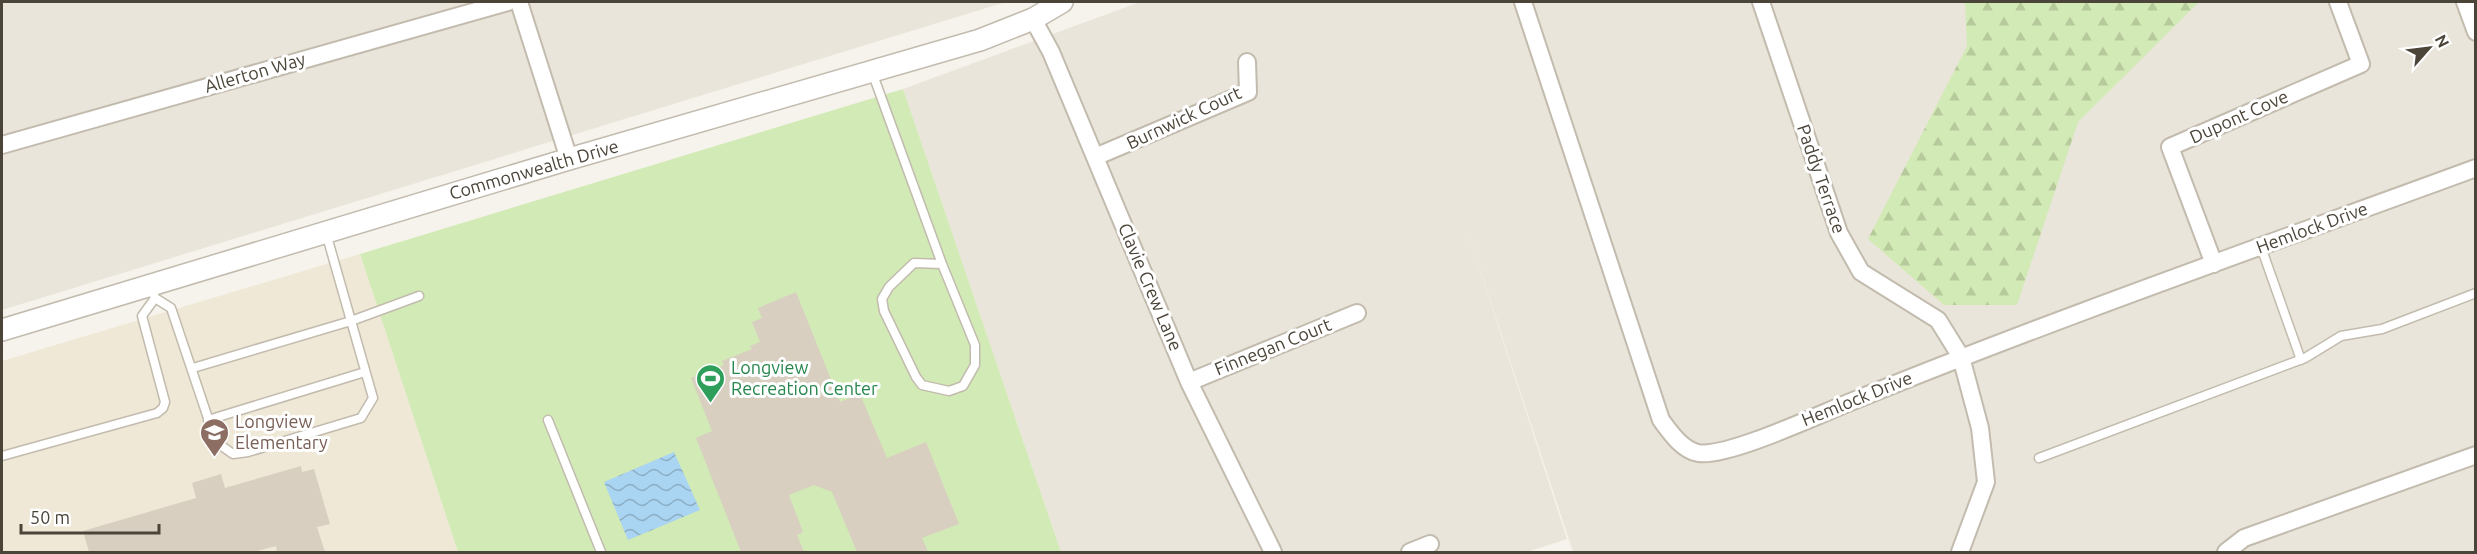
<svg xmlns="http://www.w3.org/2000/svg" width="2477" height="554" font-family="Ubuntu,sans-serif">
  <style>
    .residential { fill: #eae5da }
    .education { fill: #efe8d6 }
    .grass { fill: #d2eab5 }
    .forest { fill: url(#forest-firs) }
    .water { fill: url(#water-waves) }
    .building { fill: #d8cfc1 }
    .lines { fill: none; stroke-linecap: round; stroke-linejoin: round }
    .service-casing { stroke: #c2bbae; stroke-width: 11 }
    .minor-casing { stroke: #c2bbae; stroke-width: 20 }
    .tertiary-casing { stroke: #c2bbae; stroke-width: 24 }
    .service { stroke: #fff; stroke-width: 8 }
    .minor { stroke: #fff; stroke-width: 16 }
    .tertiary { stroke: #fff; stroke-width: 21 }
    .labels { text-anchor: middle; stroke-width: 6; stroke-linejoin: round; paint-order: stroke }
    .street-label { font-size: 18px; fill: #4b4439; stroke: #fff }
    .leisure-label { font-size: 18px; fill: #27864d; stroke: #fff; text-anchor: start }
    .education-label { font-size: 18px; fill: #785e54; stroke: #fff; text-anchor: start }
  </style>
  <defs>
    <pattern id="forest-firs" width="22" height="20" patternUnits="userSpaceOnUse" patternTransform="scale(1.5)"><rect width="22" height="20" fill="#d2eab5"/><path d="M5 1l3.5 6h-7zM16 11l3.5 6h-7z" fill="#b6ca9c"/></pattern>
    <pattern id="water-waves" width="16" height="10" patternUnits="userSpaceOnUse" patternTransform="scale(1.5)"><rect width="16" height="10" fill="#a9d4f2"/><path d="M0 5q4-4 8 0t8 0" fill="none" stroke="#8caec5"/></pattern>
  </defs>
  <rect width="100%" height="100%" fill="#f6f3ec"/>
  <path class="residential" d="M2 2H1006L2 310Z
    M1140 2H2475V552H1573L1465 223 1567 539 1527 552H1061L903 89Z"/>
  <path class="education" d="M360 254 458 552H2V361Z"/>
  <path class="grass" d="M903 89 1061 552H458L360 254Z"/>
  <path class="forest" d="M1965 2H2199L2078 122 2017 305H1944L1868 239 1967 46Z"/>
  <path class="water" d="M674 452 700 510 628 540 604 482Z"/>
  <path class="building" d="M796 292 840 402 860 394 887 458 926 442 959 524 922 538 928 552H857L832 492 814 485 789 495 803 532 797 535 804 552H741L696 438 712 431 691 378 724 365 722 361 752 349 750 346 760 342 752 322 762 318 758 308Z
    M301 466 302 472 314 469 330 524 317 527 325 552H277L276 546 253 552H89L83 531 196 498 192 483 221 474 225 488Z"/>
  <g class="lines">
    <defs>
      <path id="service" d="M872 72 942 264
        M2261 247 2301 360
        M914 263 942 264 975 345V365L963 386 949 391 922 385 916 377 884 311 882 299 889 287Z
        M150 285 155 298 171 308 216 442 233 454 248 452 361 418 373 398 326 233
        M193 368 351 321 419 296
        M208 420 365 372
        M548 420 601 552
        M2 456 157 413 163 408 165 402 142 316 155 298
        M2039 458 2305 358 2341 336 2382 329 2476 293"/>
      <path id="minor" d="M519 2 569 159
        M1523 2 1661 420C1670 432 1682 450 1698 453 1726 458 1818 415 1848 403 2054 319 2266 245 2476 168
        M1761 2 1839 233 1861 272 1938 320 1961 357 1980 428 1986 482 1960 552
        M2465 2 2476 32
        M1033 19 1051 52 1189 382 1273 552
        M2 145 508 2
        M1095 157 1248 92 1247 62
        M2214 264 2170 147 2361 64 2338 2
        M1189 382 1357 313
        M1410 552 1430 544
        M2226 552 2244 538 2476 455"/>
      <path id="tertiary" d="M2 330 569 159 980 40 1033 19 1062 2"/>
    </defs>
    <use href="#service" class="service-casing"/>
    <use href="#minor" class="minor-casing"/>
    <use href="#tertiary" class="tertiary-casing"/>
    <use href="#service" class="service"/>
    <use href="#minor" class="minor"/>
    <use href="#tertiary" class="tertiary"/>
  </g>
  <defs>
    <symbol id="stadium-pin" viewBox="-11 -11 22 30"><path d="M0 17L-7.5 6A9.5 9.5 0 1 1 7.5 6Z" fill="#2e9e5b" stroke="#fff"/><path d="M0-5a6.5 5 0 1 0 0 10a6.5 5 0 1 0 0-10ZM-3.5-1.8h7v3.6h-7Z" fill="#fff"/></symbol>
    <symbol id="school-pin" viewBox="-11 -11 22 30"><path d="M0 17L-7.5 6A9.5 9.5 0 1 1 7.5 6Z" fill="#8d6e63" stroke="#fff"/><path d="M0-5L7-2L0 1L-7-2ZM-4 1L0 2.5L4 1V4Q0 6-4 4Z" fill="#fff"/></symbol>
  </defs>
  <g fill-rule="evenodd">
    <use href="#stadium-pin" x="694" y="362" width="33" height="45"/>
    <use href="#school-pin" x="198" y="416" width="33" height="45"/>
  </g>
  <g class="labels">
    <g class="street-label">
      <text transform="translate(255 73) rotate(-16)" y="6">Allerton Way</text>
      <text transform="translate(2239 117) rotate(-24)" y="6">Dupont Cove</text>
      <text transform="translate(1184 118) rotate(-25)" y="6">Burnwick Court</text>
      <text transform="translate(534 170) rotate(-16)" y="6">Commonwealth Drive</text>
      <text transform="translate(1821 179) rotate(71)" y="6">Paddy Terrace</text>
      <text transform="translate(2312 228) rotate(-20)" y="6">Hemlock Drive</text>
      <text transform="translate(1150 287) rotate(67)" y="6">Clavie Crew Lane</text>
      <text transform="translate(1273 347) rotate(-22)" y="6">Finnegan Court</text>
      <text transform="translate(1857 399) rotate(-22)" y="6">Hemlock Drive</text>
    </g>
    <g class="leisure-label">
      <text x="731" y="374">Longview<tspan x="731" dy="21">Recreation Center</tspan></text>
    </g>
    <g class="education-label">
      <text x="235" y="428">Longview<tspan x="235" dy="21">Elementary</tspan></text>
    </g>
  </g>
  <rect width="2477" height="554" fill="none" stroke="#4b4439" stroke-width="6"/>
  <g transform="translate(2429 48) rotate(62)" stroke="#ffffff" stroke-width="4.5" paint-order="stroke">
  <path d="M0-4.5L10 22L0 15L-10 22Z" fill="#4b4439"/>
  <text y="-9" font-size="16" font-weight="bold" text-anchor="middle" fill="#4b4439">N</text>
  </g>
  <path d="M21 524v9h138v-9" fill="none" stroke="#4b4439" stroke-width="3"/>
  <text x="30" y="524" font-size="18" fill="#4b4439" stroke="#ffffff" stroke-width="4.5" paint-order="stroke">50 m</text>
</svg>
